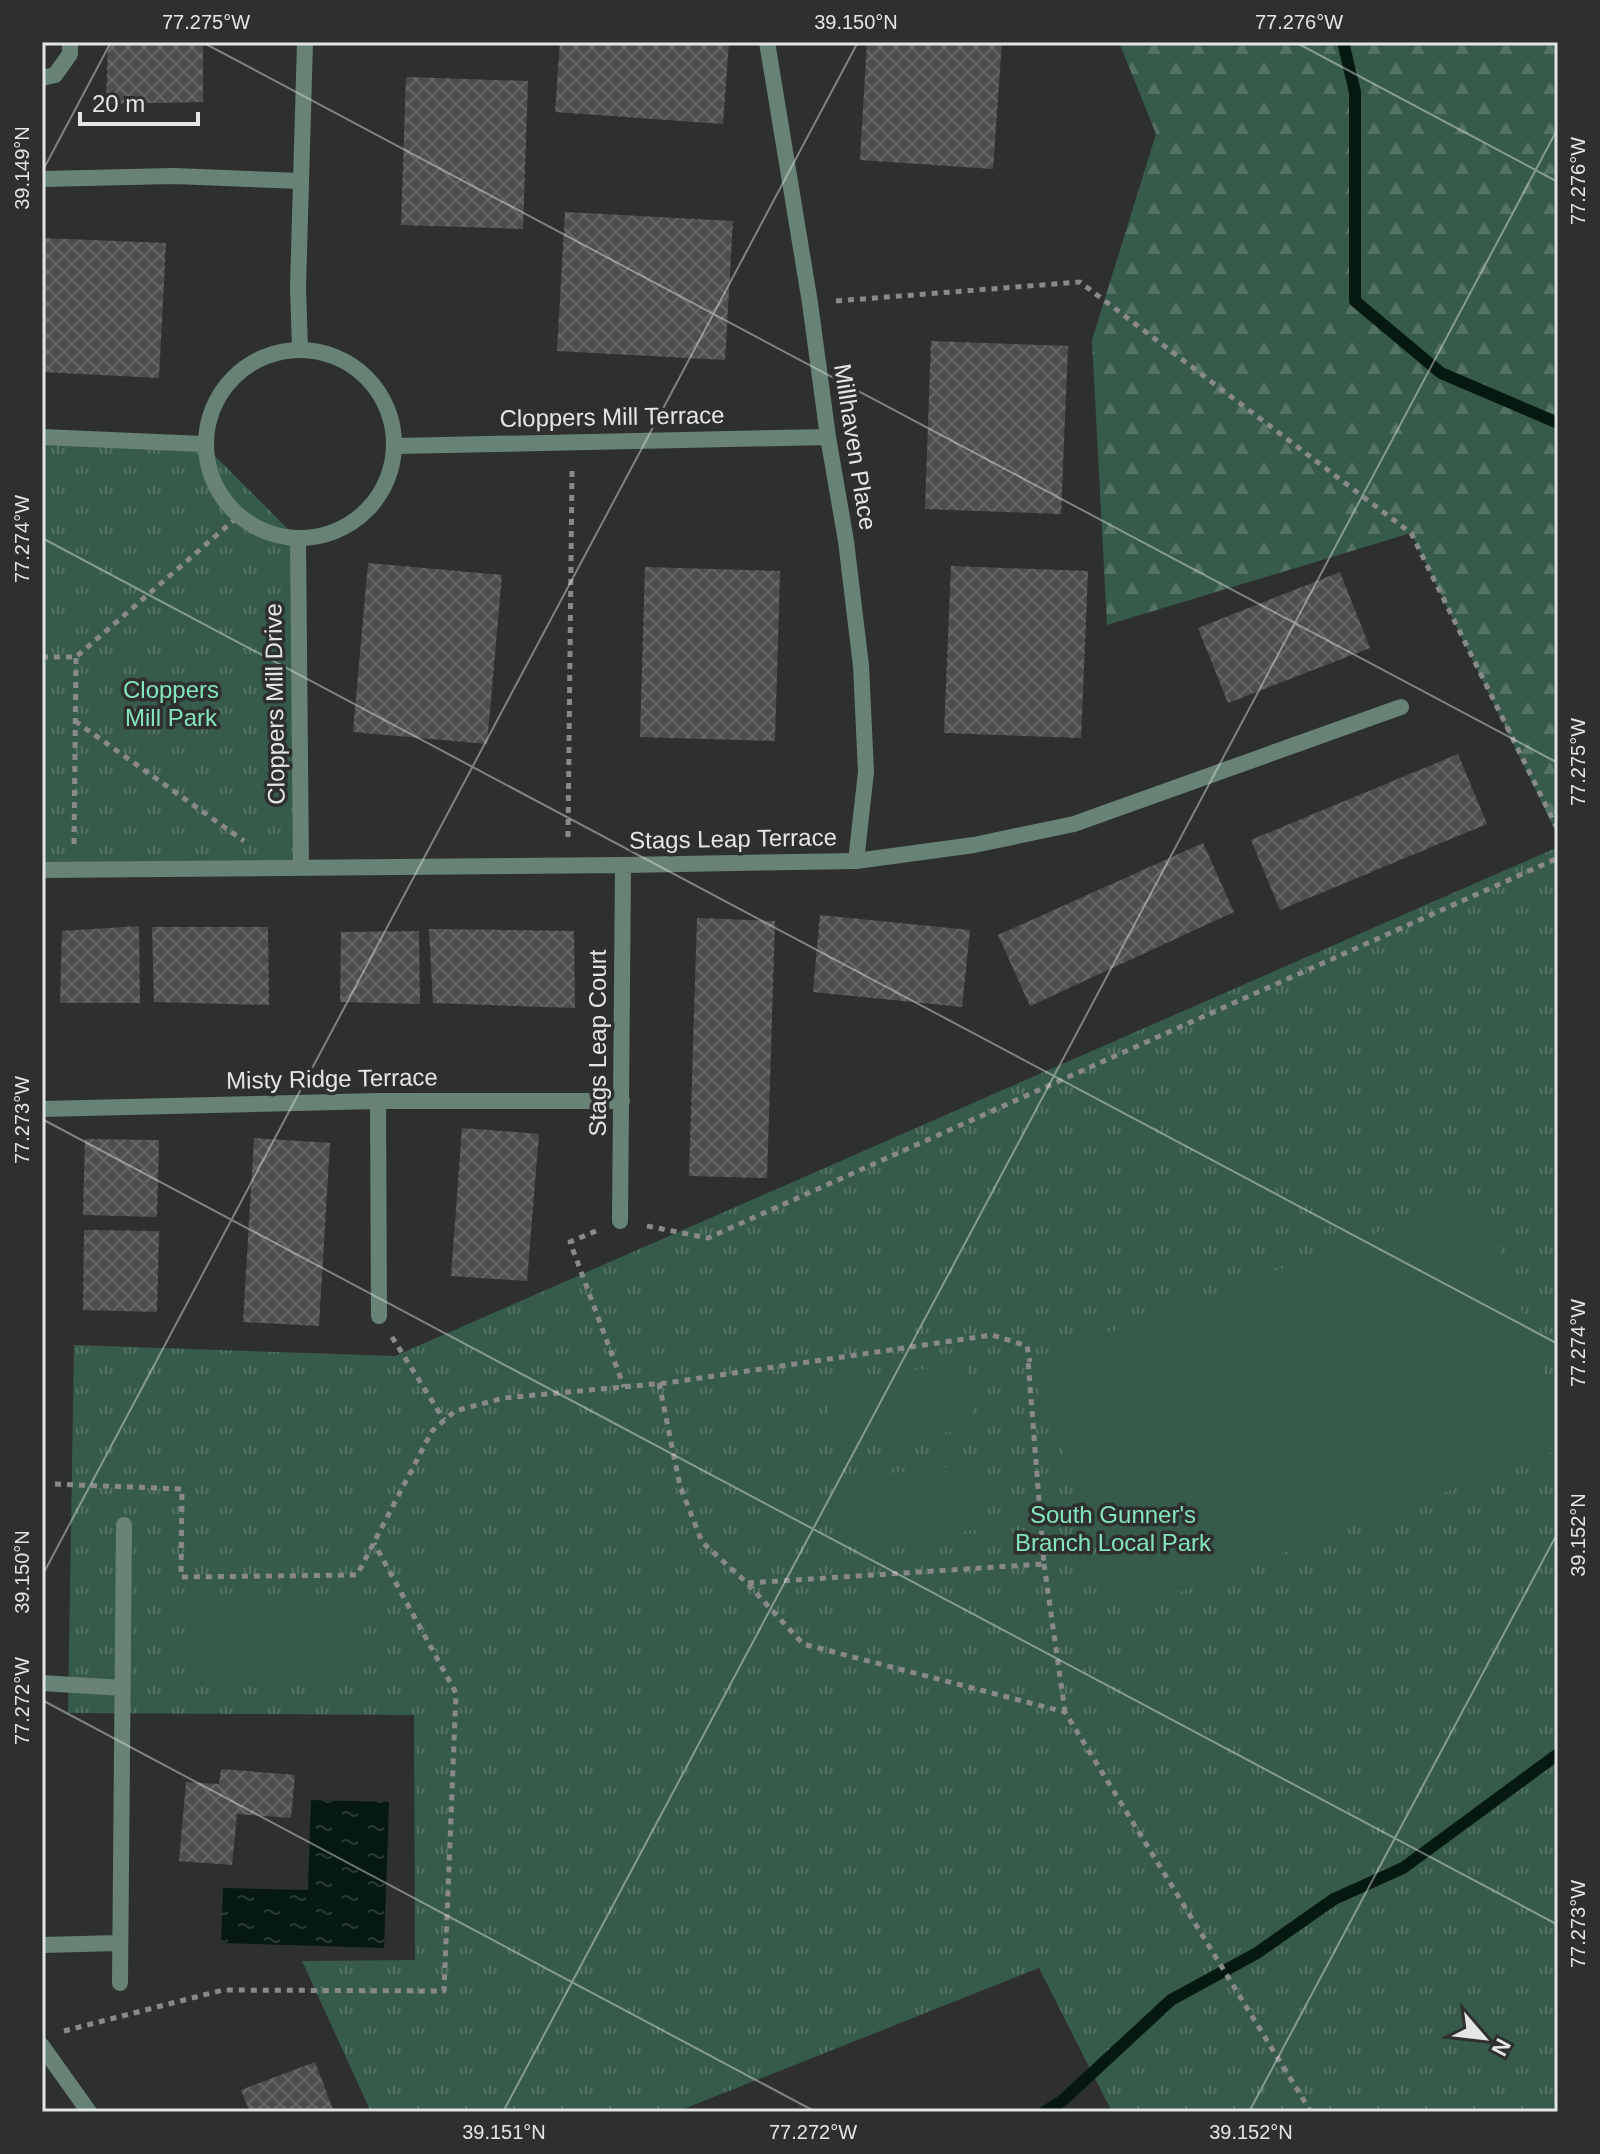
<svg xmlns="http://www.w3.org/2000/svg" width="1600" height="2154" font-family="Arial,sans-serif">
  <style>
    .forest { fill: url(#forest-firs) }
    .park { fill: url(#park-tufts) }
    .pitch { fill: #375b4b }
    .water { fill: url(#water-ripples) }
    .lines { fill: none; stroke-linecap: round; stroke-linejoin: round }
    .stream { stroke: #051911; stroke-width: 12 }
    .building { fill: url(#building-cross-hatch) }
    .path { stroke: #888a89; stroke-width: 5; stroke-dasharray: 6 6; stroke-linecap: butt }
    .service { stroke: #688376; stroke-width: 16 }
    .minor { stroke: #688376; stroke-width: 16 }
    .ticks { fill: none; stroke: #e4e6e5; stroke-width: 2; stroke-opacity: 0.45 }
    .labels { text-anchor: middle; stroke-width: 7; stroke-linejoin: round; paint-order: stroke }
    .street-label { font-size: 24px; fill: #e4e6e5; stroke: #2d302f }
    .park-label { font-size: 24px; fill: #84e4bb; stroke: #2d302f }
    .neatline { fill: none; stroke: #e4e6e5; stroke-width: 3 }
    .ticks-label { font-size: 20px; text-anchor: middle; fill: #e4e6e5 }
  </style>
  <defs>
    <pattern id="forest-firs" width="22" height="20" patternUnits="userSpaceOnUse" patternTransform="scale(2)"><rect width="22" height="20" fill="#375b4b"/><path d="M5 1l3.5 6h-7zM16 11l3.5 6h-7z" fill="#547365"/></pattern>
    <pattern id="park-tufts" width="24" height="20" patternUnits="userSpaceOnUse" patternTransform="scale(2)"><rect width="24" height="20" fill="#375b4b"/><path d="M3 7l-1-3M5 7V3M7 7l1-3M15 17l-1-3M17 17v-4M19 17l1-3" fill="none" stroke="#547365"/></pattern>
    <pattern id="water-ripples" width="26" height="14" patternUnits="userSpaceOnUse" patternTransform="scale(2)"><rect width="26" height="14" fill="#051911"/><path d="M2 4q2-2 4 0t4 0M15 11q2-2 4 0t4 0" fill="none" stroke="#293a34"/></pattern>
    <pattern id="building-cross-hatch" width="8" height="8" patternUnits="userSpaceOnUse" patternTransform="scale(2)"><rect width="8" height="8" fill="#4f4d4f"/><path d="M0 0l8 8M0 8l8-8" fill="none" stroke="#686768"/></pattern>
  </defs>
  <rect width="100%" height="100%" fill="#2d302f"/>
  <path class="forest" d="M1119 42H1558V836L1411 533 1107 625 1092 340 1156 134Z"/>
  <path class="park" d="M42 444H203L298 539 301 868H42Z
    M1558 847V2112H1112L1039 1968 676 2112H371L302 1961 415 1960 414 1715 68 1713 74 1345 395 1356Z"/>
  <path class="pitch" d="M1479 1195 1558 1411V1450L1122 1613 1030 1362Z
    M966 1365 973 1430 832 1445 825 1380Z
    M977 1464 984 1529 844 1544 837 1479Z
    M354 1597V1686L193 1687V1598Z"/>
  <path class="water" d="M311 1800 389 1802 384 1948 221 1943 223 1888 308 1890Z"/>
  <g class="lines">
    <path class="stream" d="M1343 42 1355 92V301L1441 373 1558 423
      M1044 2112 1062 2101 1171 2000 1257 1953 1334 1899 1403 1868 1558 1754"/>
  </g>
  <path class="building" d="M108 42H203V102L106 104Z
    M560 42H729L723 124 555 112Z
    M867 42H1002L993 169 860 160Z
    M406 77 528 81 523 229 401 225Z
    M565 212 733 221 725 360 557 351Z
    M42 238 166 243 159 378 42 372Z
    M931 341 1068 346 1061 514 925 509Z
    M368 563 502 575 487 744 353 732Z
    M951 566 1088 571 1081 738 944 733Z
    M645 567 780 571 775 741 640 737Z
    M1340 572 1370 648 1228 703 1198 628Z
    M1458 754 1487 824 1280 910 1251 840Z
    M1203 843 1234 912 1030 1006 998 935Z
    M820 915 970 930 962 1007 813 992Z
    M697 918 775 921 767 1178 689 1176Z
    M139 926 140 1003H60L62 931Z
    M152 927H268L269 1005 154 1002Z
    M429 929 574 931 575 1008 433 1003Z
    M419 931 420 1004 340 1002 341 932Z
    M462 1128 539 1134 527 1281 451 1276Z
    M254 1138 330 1143 319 1326 243 1322Z
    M85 1139 159 1140 157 1217 83 1215Z
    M84 1230 159 1231 157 1312 83 1310Z
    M221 1769 295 1775 291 1818 237 1814 232 1865 179 1861 186 1782 219 1784Z
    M315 2062 334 2112H250L241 2090Z"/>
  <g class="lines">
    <path class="path" d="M836 301 1080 282 1411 533 1558 830
      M42 657H76L241 514
      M75 721 244 841
      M568 837 572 471
      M74 844 76 657
      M647 1226 708 1238 1558 858
      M596 1231 570 1242 624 1387
      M392 1337 444 1420
      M659 1383 680 1486 702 1542 747 1583 803 1644 1065 1712 1311 2112
      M55 1484 182 1489 181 1577 357 1575 432 1431 455 1411 504 1398 666 1383 992 1335 1027 1346 1030 1362
      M1044 1564 1065 1712
      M748 1583 1044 1564 1028 1360
      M64 2031 223 1990 444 1991 456 1693 374 1543"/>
    <path class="service" d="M42 179 174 176 301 181
      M42 1683 122 1688
      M42 1945 120 1943
      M120 1983 124 1525"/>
    <path class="minor" d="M767 42 810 303 828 437 846 541 861 666 866 772 856 861
      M42 78 55 75 70 54V42
      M300 349 298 287 305 42
      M206 444a94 94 0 1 1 188 0a94 94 0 1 1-188 0Z
      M42 437 203 444
      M396 446 828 437
      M298 539 301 868
      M42 870 623 865 856 861 974 845 1074 824 1401 707
      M378 1101 379 1316
      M42 1109 378 1101H622
      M620 1221 623 865
      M42 2046 89 2112"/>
  </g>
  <path class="ticks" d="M202 42 1558 763M1295 42 1558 182M42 172 111 42M42 538 1558 1344M42 1119 1558 1925M42 1576 858 42M42 1700 816 2112M503 2112 1558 128M1249 2112 1558 1532"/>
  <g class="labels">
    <g class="street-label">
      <text transform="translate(612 417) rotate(-1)" y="8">Cloppers Mill Terrace</text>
      <text transform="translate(855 447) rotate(81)" y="8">Millhaven Place</text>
      <text transform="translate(275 704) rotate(-91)" y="8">Cloppers Mill Drive</text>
      <text transform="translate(733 839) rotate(-1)" y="8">Stags Leap Terrace</text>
      <text transform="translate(598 1043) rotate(-90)" y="8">Stags Leap Court</text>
      <text transform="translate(332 1079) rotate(-1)" y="8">Misty Ridge Terrace</text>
    </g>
    <g class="park-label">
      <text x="171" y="698">Cloppers<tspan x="171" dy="28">Mill Park</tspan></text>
      <text x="1113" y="1523">South Gunner's<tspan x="1113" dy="28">Branch Local Park</tspan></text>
    </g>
  </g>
  <rect width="1600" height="2154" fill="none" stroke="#2d302f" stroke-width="88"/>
  <g transform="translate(1484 2038) rotate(118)" stroke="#2d302f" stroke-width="6" paint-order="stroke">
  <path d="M0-6L14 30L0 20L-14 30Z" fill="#e4e6e5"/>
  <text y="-12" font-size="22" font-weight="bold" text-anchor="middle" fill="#e4e6e5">N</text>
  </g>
  <path d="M80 112v12h118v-12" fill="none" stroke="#e4e6e5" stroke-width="4"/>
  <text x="92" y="112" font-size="24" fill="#e4e6e5" stroke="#2d302f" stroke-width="6" paint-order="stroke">20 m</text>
  <rect x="44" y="44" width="1512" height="2066" class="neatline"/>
  <g class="ticks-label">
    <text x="206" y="29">77.275°W</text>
    <text x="856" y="29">39.150°N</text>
    <text x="1299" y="29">77.276°W</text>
    <text transform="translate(22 168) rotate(-90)" y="7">39.149°N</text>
    <text transform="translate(1578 181) rotate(-90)" y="7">77.276°W</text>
    <text transform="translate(22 539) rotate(-90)" y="7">77.274°W</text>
    <text transform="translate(1578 762) rotate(-90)" y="7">77.275°W</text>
    <text transform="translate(22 1120) rotate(-90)" y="7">77.273°W</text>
    <text transform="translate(1578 1343) rotate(-90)" y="7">77.274°W</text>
    <text transform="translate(1578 1535) rotate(-90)" y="7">39.152°N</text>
    <text transform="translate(22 1572) rotate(-90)" y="7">39.150°N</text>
    <text transform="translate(22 1701) rotate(-90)" y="7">77.272°W</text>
    <text transform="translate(1578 1924) rotate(-90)" y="7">77.273°W</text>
    <text x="504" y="2139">39.151°N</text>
    <text x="813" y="2139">77.272°W</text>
    <text x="1251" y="2139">39.152°N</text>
  </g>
</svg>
